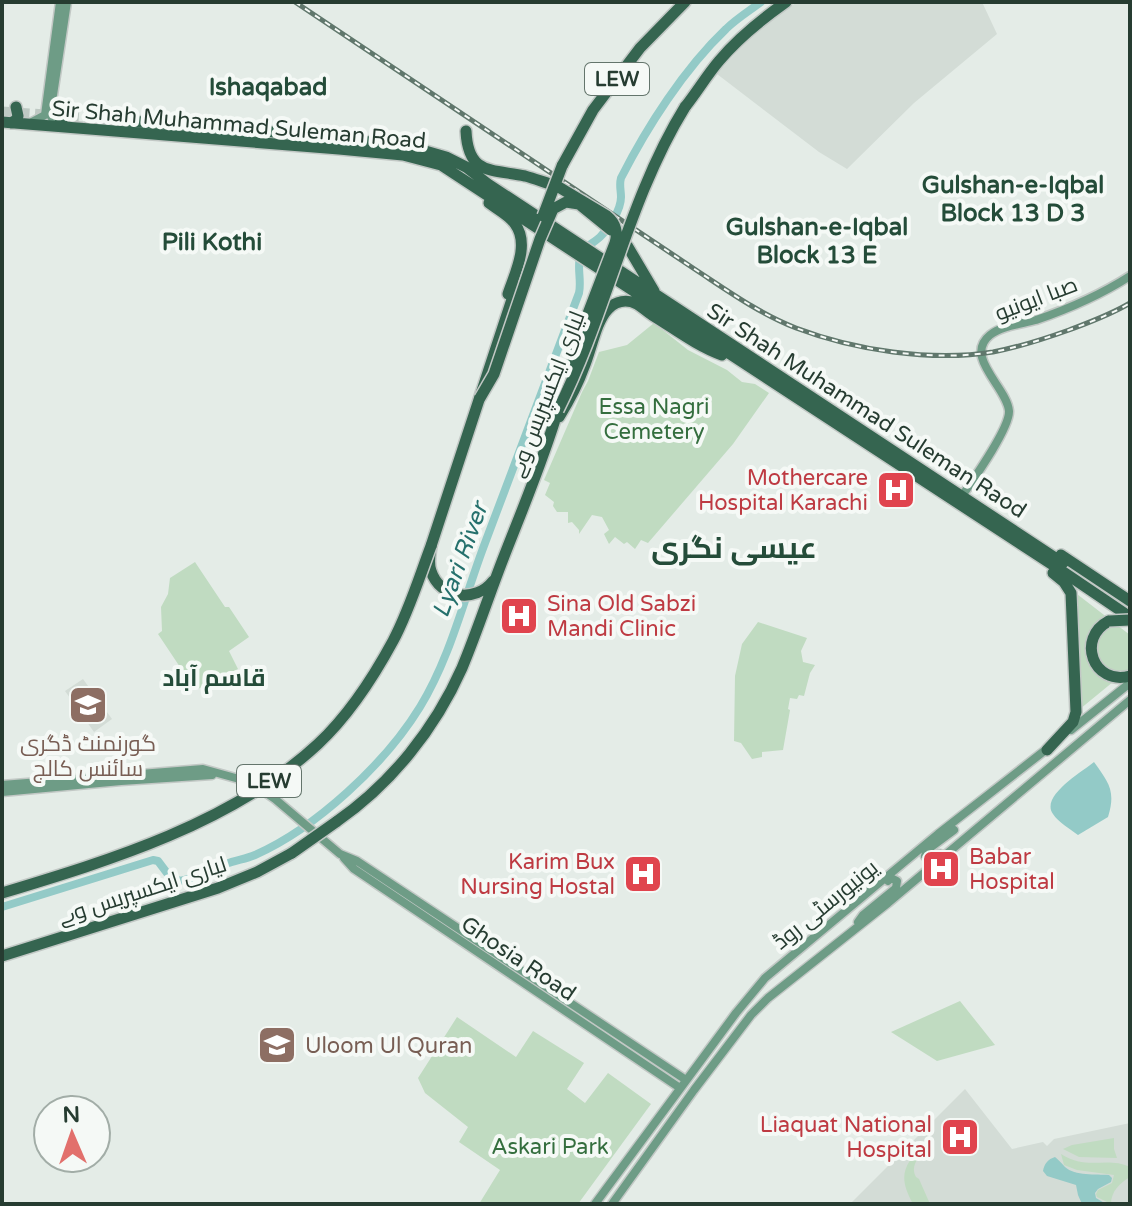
<svg xmlns="http://www.w3.org/2000/svg" width="1132" height="1206" font-family="'Varela Round',Cairo,sans-serif">
  <style>
    .built { fill: #d3dcd6 }
    .green { fill: #c0dbc1 }
    .water { fill: #93cac7 }
    .lines { fill: none; stroke-linecap: round; stroke-linejoin: round }
    .river { stroke: #93cac7; stroke-width: 8 }
    .highway-tunnel { stroke: #bec9c3; stroke-width: 11; stroke-dasharray: 11 5.5; stroke-linecap: butt }
    .major-casing { stroke: #c2c8c5; stroke-width: 11 }
    .highway-casing { stroke: #c2c8c5; stroke-width: 14 }
    .major { stroke: #6e9c86; stroke-width: 8 }
    .highway { stroke: #356550; stroke-width: 11 }
    .rail-casing { stroke: #60776c; stroke-width: 5 }
    .rail { stroke: #f5f9f6; stroke-width: 2; stroke-dasharray: 6; stroke-linecap: butt }
    .highway-bridge-casing { stroke: #c2c8c5; stroke-width: 14; stroke-linecap: butt }
    .highway-bridge { stroke: #356550; stroke-width: 11 }
    .labels { text-anchor: middle; stroke-width: 8; stroke-linejoin: round; paint-order: stroke }
    .shield { fill: #f5f9f6; stroke: #64756c; stroke-width: 2 }
    .shield-label { font-size: 20px; font-weight: bold; fill: #263c31 }
    .street-label { font-size: 22px; fill: #263c31; stroke: #f5f9f6 }
    .park-label { font-size: 22px; fill: #346e3e; stroke: #f5f9f6 }
    .health-label { font-size: 22px; fill: #be3a42; stroke: #f5f9f6; text-anchor: end }
    .education-label { font-size: 22px; fill: #785e54; stroke: #f5f9f6 }
    .neighbourhood-label { font-size: 24px; font-weight: bold; fill: #244c39; stroke: #f5f9f6 }
    .water-label { font-size: 24px; font-style: italic; fill: #26716d; stroke: #f5f9f6 }
    .district-label { font-size: 30px; font-weight: bold; fill: #244c39; stroke: #f5f9f6 }
  </style>
  <rect width="100%" height="100%" fill="#e4ece7"/>
  <path class="built" d="M797 2H982L997 34 914 103 847 169 819 152 717 74 747 40 774 18Z
    M83 679 112 719 94 732 65 691Z
    M965 1089 1012 1149 1043 1142 1047 1146 1054 1139 1130 1123V1204H850Z"/>
  <path class="green" d="M654 323 688 350 727 370 742 382 755 384 769 393 733 444 648 543 641 540 635 549 627 542 624 544 615 537 609 544 604 534 609 530 602 517 592 515 579 534V530L572 522 568 523V512H557L553 506 554 502 545 495 550 483 544 480 582 392 588 381 599 352 627 345Z
    M195 562 225 607H229L249 637 229 651 238 669 198 689 192 685 158 634 162 631 161 607 168 594 170 578Z
    M1073 591 1130 635V668L1080 709Z
    M758 622 807 638 801 651 803 662 815 665 810 673 804 696 799 695 797 699 790 698 788 709 790 710 783 750 762 752V757L752 759 741 743 734 741 735 676 742 644Z
    M960 1001 995 1045 937 1061 891 1032Z
    M457 1017 516 1057 533 1031 584 1063 567 1089 585 1103 608 1073 651 1104 578 1204H479L500 1170 459 1142 468 1127 425 1093 418 1078Z
    M1114 1138V1149L1117 1158 1079 1157 1063 1149 1072 1145Z
    M925 1143 929 1146C921 1154 909 1165 916 1177L919 1179 930 1204H913C897 1175 904 1165 925 1143Z
    M1061 1154C1087 1171 1107 1156 1130 1167V1177C1120 1183 1111 1191 1111 1204L1097 1197 1096 1194 1098 1190 1112 1183 1114 1175 1077 1170 1064 1165Z"/>
  <path class="water" d="M1094 762C1109 783 1116 791 1108 817L1078 835C1070 829 1058 822 1053 814 1040 796 1082 772 1094 762Z
    M1055 1157C1059 1160 1062 1164 1065 1167 1075 1176 1096 1174 1109 1175L1112 1178 1111 1182 1098 1189 1095 1193 1096 1198 1106 1204H1082L1078 1195 1076 1185 1047 1176 1043 1171C1044 1164 1048 1159 1055 1157Z"/>
  <g class="lines">
    <path class="river" d="M2 907 153 860 158 861 170 877 180 881C196 878 211 869 226 864 236 860 246 859 255 855 316 828 385 764 420 707 451 656 464 598 485 543 517 460 547 376 579 293 582 280 576 265 581 254 585 246 594 243 600 237 609 228 621 210 621 197 621 190 619 185 621 178 647 127 684 69 726 29 736 19 749 11 761 2"/>
    <path class="highway-tunnel" d="M2 112 129 121"/>
    <defs>
      <path id="major" d="M32 122 45 115 60 2
        M62 126 53 120 50 115 67 2
        M962 496C973 480 1010 428 1009 411 1007 387 963 357 990 335 1001 326 1021 324 1036 320 1068 309 1102 294 1130 276
        M1071 730 1130 683
        M2 785 203 769 250 782 275 799 340 854 357 861 686 1080
        M2 792 121 781 212 775
        M940 854 929 860 925 856 927 850 954 830
        M344 858 354 869 680 1088
        M858 922 863 915 896 888 897 881 891 878 888 881
        M595 1204 736 1013 765 978 938 834 1048 748
        M612 1204 694 1090 751 1015 768 998 888 903 1130 700"/>
      <path id="highway" d="M685 107C697 92 707 75 719 61 738 38 762 19 786 2
        M129 121 274 132 408 146 446 157 466 167 488 184 1063 563
        M2 122 339 149 403 155 441 165 1062 571 1130 617
        M11 123 16 120 18 116 16 107
        M64 126 61 122 60 116 66 110
        M466 131C468 175 491 169 525 176 536 179 546 183 557 186
        M562 166 593 110 640 48 685 2
        M489 203C498 210 509 215 515 224 530 244 515 273 508 294
        M617 236 628 247 654 291
        M559 417C569 401 578 384 584 367 591 351 596 321 608 309 616 301 627 299 637 304 642 307 646 311 652 315 675 329 697 346 722 355
        M1061 555 1130 601
        M493 581C476 603 440 599 431 571 428 563 430 555 431 546L516 287
        M1109 621C1076 638 1093 686 1130 676
        M1047 750 1073 722 1076 712 1071 593 1064 582 1053 573
        M336 822C391 784 435 729 462 668 477 632 489 595 503 559 522 510 543 461 558 410
        M2 956 218 888 257 872 292 853"/>
    </defs>
    <use href="#major" class="major-casing"/>
    <use href="#highway" class="highway-casing"/>
    <use href="#major" class="major"/>
    <use href="#highway" class="highway"/>
    <defs>
      <path id="rail" d="M295 2 696 270C728 291 760 314 796 328 854 350 931 362 993 352 1019 347 1044 339 1069 330 1090 322 1110 315 1130 303"/>
    </defs>
    <use href="#rail" class="rail-casing"/>
    <use href="#rail" class="rail"/>
    <defs>
      <path id="highway-bridge" d="M557 186 607 216C616 223 618 233 615 243L584 324 572 364
        M543 216 562 166
        M480 398 494 374 540 239 553 209 566 202 579 204 611 230
        M558 410C607 313 628 199 685 107
        M1109 621 1130 620
        M292 853 336 822
        M2 893C111 860 233 823 318 744 348 716 373 678 393 641 409 611 419 578 431 546"/>
    </defs>
    <use href="#highway-bridge" class="highway-bridge-casing"/>
    <use href="#highway-bridge" class="highway-bridge"/>
  </g>
  <defs>
    <symbol id="hospital-square" viewBox="-11 -11 22 22"><rect x="-9" y="-9" width="18" height="18" rx="4" fill="#e0444e" stroke="#f5f9f6"/><path d="M-5-5h3v3.5h4V-5h3V5h-3V1.5h-4V5h-3Z" fill="#fff"/></symbol>
    <symbol id="university-square" viewBox="-11 -11 22 22"><rect x="-9" y="-9" width="18" height="18" rx="4" fill="#8d6e63" stroke="#f5f9f6"/><path d="M0-5L7-2L0 1L-7-2ZM-4 1L0 2.5L4 1V4Q0 6-4 4Z" fill="#fff"/></symbol>
  </defs>
  <g fill-rule="evenodd">
    <use href="#hospital-square" x="874" y="468" width="44" height="44"/>
    <use href="#hospital-square" x="497" y="594" width="44" height="44"/>
    <use href="#university-square" x="66" y="683" width="44" height="44"/>
    <use href="#hospital-square" x="919" y="847" width="44" height="44"/>
    <use href="#hospital-square" x="621" y="852" width="44" height="44"/>
    <use href="#university-square" x="255" y="1023" width="44" height="44"/>
    <use href="#hospital-square" x="938" y="1115" width="44" height="44"/>
  </g>
  <g class="labels">
    <g class="shield">
      <rect x="585" y="63" width="64" height="32" rx="6"/>
      <rect x="237" y="765" width="64" height="32" rx="6"/>
    </g>
    <g class="shield-label">
      <text x="617" y="86">LEW</text>
      <text x="269" y="788">LEW</text>
    </g>
    <g class="street-label">
      <text transform="translate(239 124) rotate(5)" y="8">Sir Shah Muhammad Suleman Road</text>
      <text transform="translate(1036 298) rotate(-21)" y="8">صبا ایونیو</text>
      <text transform="translate(546 394) rotate(-69)" y="8">لیاری ایکسپریس وے</text>
      <text transform="translate(867 410) rotate(33)" y="8">Sir Shah Muhammad Suleman Raod</text>
      <text transform="translate(142 890) rotate(-18)" y="8">لیاری ایکسپریس وے</text>
      <text transform="translate(825 904) rotate(-39)" y="8">یونیورسٹی روڈ</text>
      <text transform="translate(519 958) rotate(34)" y="8">Ghosia Road</text>
    </g>
    <g class="park-label">
      <text x="654" y="414">Essa Nagri<tspan x="654" dy="25">Cemetery</tspan></text>
      <text x="550" y="1154">Askari Park</text>
    </g>
    <g class="health-label">
      <text x="868" y="485">Mothercare<tspan x="868" dy="25">Hospital Karachi</tspan></text>
      <text x="547" y="611" text-anchor="start">Sina Old Sabzi<tspan x="547" dy="25">Mandi Clinic</tspan></text>
      <text x="969" y="864" text-anchor="start">Babar<tspan x="969" dy="25">Hospital</tspan></text>
      <text x="615" y="869">Karim Bux<tspan x="615" dy="25">Nursing Hostal</tspan></text>
      <text x="932" y="1132">Liaquat National<tspan x="932" dy="25">Hospital</tspan></text>
    </g>
    <g class="education-label">
      <text x="88" y="751">گورنمنٹ ڈگری<tspan x="88" dy="25">سائنس کالج</tspan></text>
      <text x="305" y="1053" text-anchor="start">Uloom Ul Quran</text>
    </g>
    <g class="neighbourhood-label">
      <text x="268" y="95">Ishaqabad</text>
      <text x="1013" y="193">Gulshan-e-Iqbal<tspan x="1013" dy="28">Block 13 D 3</tspan></text>
      <text x="817" y="235">Gulshan-e-Iqbal<tspan x="817" dy="28">Block 13 E</tspan></text>
      <text x="212" y="250">Pili Kothi</text>
      <text x="214" y="686">قاسم آباد</text>
    </g>
    <g class="water-label">
      <text transform="translate(460 560) rotate(-70)" y="8">Lyari River</text>
    </g>
    <g class="district-label">
      <text x="734" y="558">عیسی نگری</text>
    </g>
  </g>
  <rect width="1132" height="1206" fill="none" stroke="#263c31" stroke-width="8"/>
  <g transform="translate(72 1134) rotate(358)"><circle r="38" fill="#f5f9f6" stroke="#a2ada7" stroke-width="2"/>
  <path d="M0-6L14 30L0 20L-14 30Z" fill="#e2706c"/>
  <text y="-12" font-size="22" font-weight="bold" text-anchor="middle" fill="#263c31">N</text>
  </g>
</svg>
